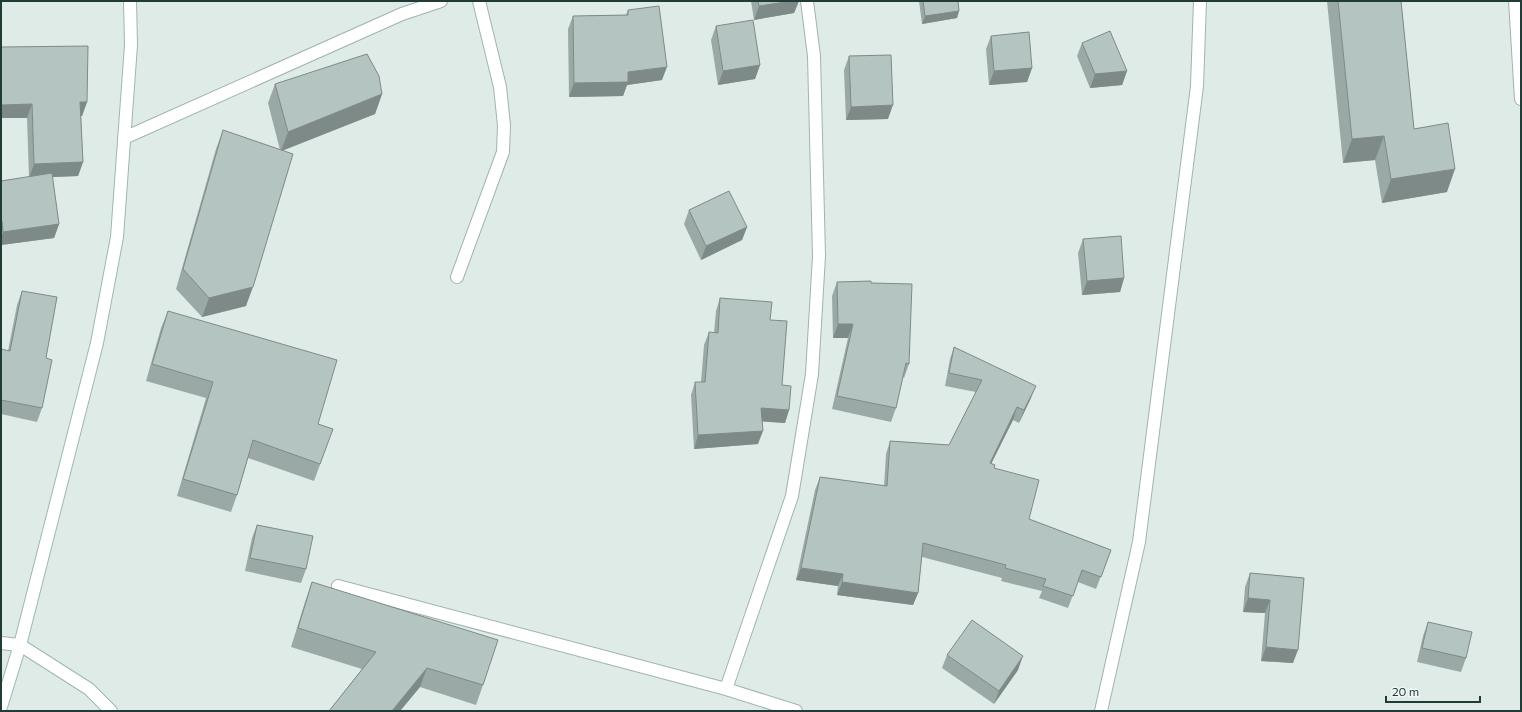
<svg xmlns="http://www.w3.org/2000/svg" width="1522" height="712" font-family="Commissioner,sans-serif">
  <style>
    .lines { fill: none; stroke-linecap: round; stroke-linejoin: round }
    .street-casing { stroke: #a2b3af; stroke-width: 14 }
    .secondary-casing { stroke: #9eb7b1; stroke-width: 14 }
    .street { stroke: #fff; stroke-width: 12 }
    .secondary { stroke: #fff; stroke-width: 12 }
    .wall { fill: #9ba9a6 }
    .shaded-wall { fill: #7e8a87 }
    .building { fill: #b4c5c1; stroke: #7e8a87 }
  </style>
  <rect width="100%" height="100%" fill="#dfebe7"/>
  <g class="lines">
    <defs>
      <path id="street" d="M1515 1 1521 99
        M124 138 402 14 441 1
        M457 277 503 152 504 125 500 87 479 1
        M338 586 726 689 796 711
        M1 643 20 645
        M726 689 792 496 812 374 819 256 814 56 807 1
        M1101 711 1139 542 1197 86 1200 1"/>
      <path id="secondary" d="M20 645 89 689 111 711
        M1 707 20 645 97 343 117 237 131 45 130 1"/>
    </defs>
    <use href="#street" class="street-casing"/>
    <use href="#secondary" class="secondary-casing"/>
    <use href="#street" class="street"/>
    <use href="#secondary" class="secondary"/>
  </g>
  <path class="wall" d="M751 1H799L794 13 754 20Z
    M919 1H958L959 11 957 18 922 24Z
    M1327 1H1401L1414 129 1447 192 1382 203 1375 160 1343 163Z
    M628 10 662 80 627 85 623 96 569 97 568 29 573 16 626 15Z
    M716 26 760 65 755 79 718 85 711 40Z
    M991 36 1032 68 1027 82 989 85 986 49Z
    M1082 43 1127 71 1122 85 1090 88 1077 56Z
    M1 47 87 102 82 116H81L83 162 78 176 52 177 59 224 54 238 1 245V181L29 177 27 118H1Z
    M849 56 888 119 846 120 844 70Z
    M275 84 382 94 375 114 282 151 246 306 202 317 176 289 216 149 223 130 280 150 268 103Z
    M689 210 747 227 742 240 701 260 684 224Z
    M1083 239 1124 278 1120 292 1082 295 1078 253Z
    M837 282 871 283 909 364 904 378 903 377 896 408 891 422 832 409 848 338H833L832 296Z
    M22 291 46 358 42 408 37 422 1 414V349L8 351 17 305Z
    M720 298 770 320 782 385 789 410 785 423 762 421 758 444 694 449 691 395 695 382H701L704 345 709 332 714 333 716 311Z
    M168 311 318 424 333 429 314 481 248 458 237 495 231 512 177 496 206 398 146 381 161 328Z
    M954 347 1031 398 1019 423 1013 420 991 464 1029 519 1111 550 1096 589 1078 582 1068 608 1039 598 1042 591 1001 581 1002 578 922 557 918 593 913 605 837 595 838 586 796 580 815 490 820 477 884 486 886 454 890 441 949 445 976 392 945 386 950 359Z
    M257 525 306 569 301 583 245 571 252 538Z
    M1250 573 1304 578 1293 663 1261 661 1265 613 1243 612 1245 587Z
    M312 582 483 685 476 705 420 687 400 711H329L362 669 291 647 305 602Z
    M1428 622 1466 658 1461 672 1417 662 1423 636Z
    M947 655 1018 670 994 704 942 668Z"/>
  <path class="shaded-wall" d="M792 1H799L794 13 754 20 759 6Z
    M959 11 957 18 922 24 925 16Z
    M760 65 755 79 718 85 723 71Z
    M667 67 662 80 627 85 623 96 569 97 574 83 628 72Z
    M1032 68 1027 82 989 85 994 71Z
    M1127 71 1122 85 1090 88 1095 74Z
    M382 94 375 114 281 151 288 132Z
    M80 102H87L82 116H75Z
    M32 104 27 118H1V105Z
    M893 105 888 119 846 120 851 107Z
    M1384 136 1375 160 1343 163 1352 139Z
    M83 162 78 176 29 178 34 164Z
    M1455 169 1447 192 1382 203 1391 179Z
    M59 224 54 238 1 245V238L3 232Z
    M747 227 742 240 701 260 706 246Z
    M1124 278 1120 292 1082 295 1087 281Z
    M253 287 246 306 202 317 209 298Z
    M838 324H853L848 338H833Z
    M1036 386 1031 398 1019 423 1024 410Z
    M1017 407 1013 420 985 476 990 463Z
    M761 408 789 410 785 423 756 421Z
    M763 431 758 444 694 449 698 435Z
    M801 568 843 574 838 586 796 580Z
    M842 582 918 593 913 605 837 595Z
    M1248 598 1270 600 1265 613 1243 612Z
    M1266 647 1298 650 1293 663 1261 661Z
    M1023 656 1018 670 994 704 999 691Z
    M427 668 420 687 400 711H392Z"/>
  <path class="building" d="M758 1H792L759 6Z
    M923 1H958L959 11 925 16Z
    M1338 1H1401L1414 129 1448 123 1455 169 1391 179 1384 136 1352 139Z
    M659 6 667 67 628 72V82L574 83 573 16 628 15V10Z
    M753 20 760 65 723 71 716 26Z
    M1110 31 1127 71 1095 74 1082 43Z
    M1029 32 1032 68 994 71 991 36Z
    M88 46 87 102H80L83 162 34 164 32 104 1 105V47Z
    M367 54 379 76 382 94 288 132 275 84Z
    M891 55 893 105 851 107 849 56Z
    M223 130 293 154 253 287 209 298 183 269Z
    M52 173 59 224 3 232 2 221H1V181Z
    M729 191 747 227 706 246 689 210Z
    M1121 236 1124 278 1087 281 1083 239Z
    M871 281V283L912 284 909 364 906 363 896 408 837 396 853 324H838L837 282Z
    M22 291 57 297 46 358 52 360 42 408 1 400V349L10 351Z
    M720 298 772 302 770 320 787 321 782 385 791 386 789 410 761 408 763 431 698 435 695 382H705L709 332 718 333Z
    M168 311 337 360 318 424 333 429 320 464 253 440 237 495 183 479 213 382 152 364Z
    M954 347 1036 386 1024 410 1017 407 990 463 995 465 994 468 1039 480 1029 519 1111 550 1101 577 1082 570 1073 596 1043 586 1046 579 1005 568 1006 565 923 543 918 593 842 582 843 574 801 568 820 477 887 486 890 441 949 445 982 380 949 373Z
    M257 525 313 536 306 569 250 558Z
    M1250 573 1304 578 1298 650 1266 647 1270 600 1248 598Z
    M312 582 498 640 483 685 427 668 392 711H329L376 652 298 628Z
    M972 620 1023 656 999 691 947 655Z
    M1428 622 1472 632 1466 658 1422 648Z"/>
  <rect width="1522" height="712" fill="none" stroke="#203b38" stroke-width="4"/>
  <path d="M1386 696v6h94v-6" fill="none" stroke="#203b38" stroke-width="2"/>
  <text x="1392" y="696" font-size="12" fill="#203b38" stroke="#eff7f4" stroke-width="3" paint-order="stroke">20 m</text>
</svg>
